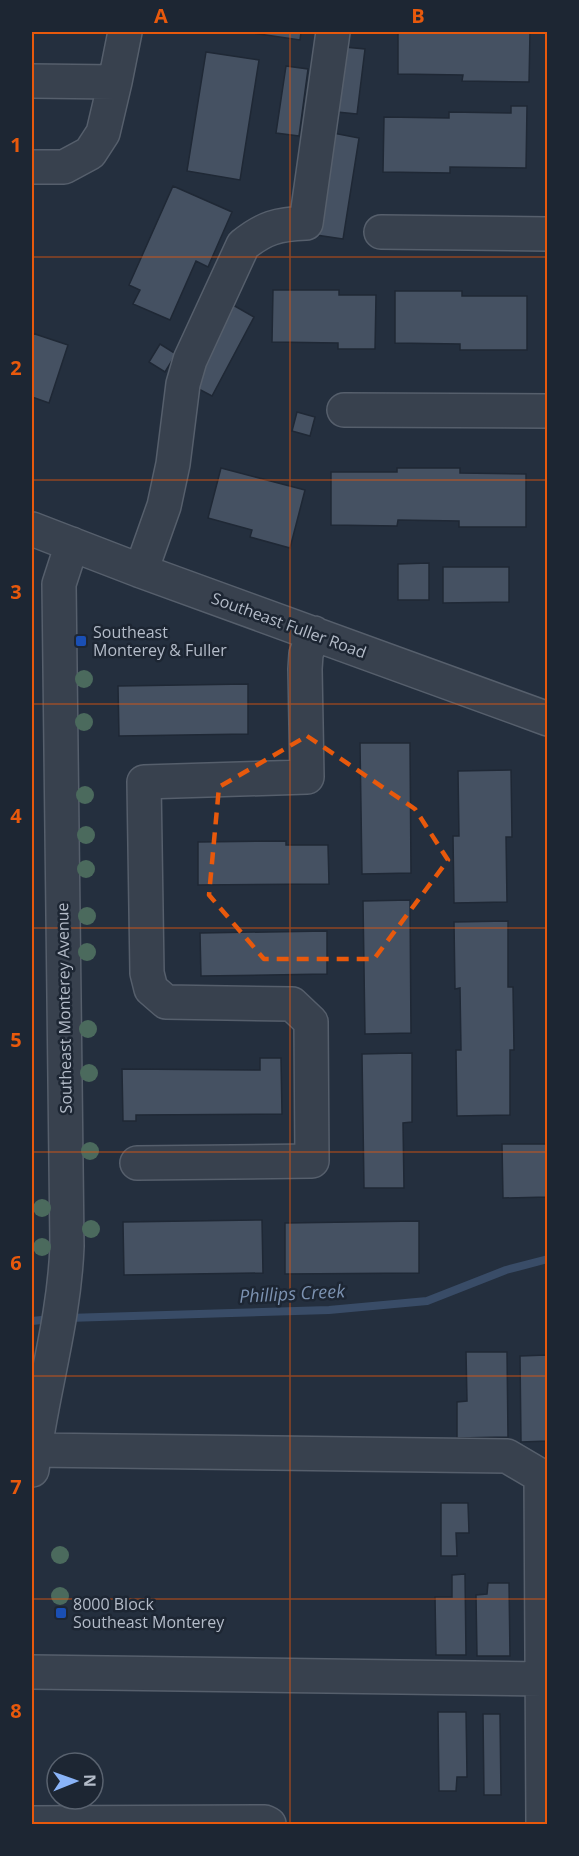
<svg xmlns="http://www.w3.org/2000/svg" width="579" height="1856" font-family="'Open Sans',sans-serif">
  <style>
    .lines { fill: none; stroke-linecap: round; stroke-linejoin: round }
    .stream { stroke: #394c67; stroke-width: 8 }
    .building { fill: #455162; stroke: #1f2835; stroke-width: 1.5 }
    .minor-casing { stroke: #565f6c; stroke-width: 36 }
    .minor { stroke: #38414e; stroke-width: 33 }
    .tree { fill: #4b6a5d }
    .marked { fill: none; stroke: #e8590c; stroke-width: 4.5; stroke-dasharray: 12 8; stroke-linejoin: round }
    .grid { fill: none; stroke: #e8590c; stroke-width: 1.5; stroke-opacity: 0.55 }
    .transit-dot { fill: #1a4fb4; stroke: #1d2633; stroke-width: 2 }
    .labels { text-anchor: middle; stroke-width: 5; stroke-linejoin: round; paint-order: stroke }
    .street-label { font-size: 16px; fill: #b4bcc9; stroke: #1d2633 }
    .poi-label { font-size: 16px; fill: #b4bcc9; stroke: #1d2633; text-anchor: start }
    .water-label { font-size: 18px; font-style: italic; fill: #7c92b1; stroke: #1d2633 }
    .neatline { fill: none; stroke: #e8590c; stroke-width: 2 }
    .grid-label { font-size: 20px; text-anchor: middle; font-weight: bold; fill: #e8590c }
  </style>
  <rect width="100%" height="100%" fill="#242f3e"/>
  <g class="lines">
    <path class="stream" d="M67 1318 329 1310 427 1301 506 1270 548 1259
      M32 1321 51 1319"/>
  </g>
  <path class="building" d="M246 32H301L300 40Z
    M398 32H530L529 82 462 81 463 75 398 74Z
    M344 47 365 49 357 114 337 112Z
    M206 52 259 60 240 180 187 171Z
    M286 66 308 69 299 136 276 133Z
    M511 106H527L526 168 450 167V173L383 172 384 117 449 118V112L511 113Z
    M333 133 359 138 343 239 316 235Z
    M173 186 232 212 208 267 196 261 170 320 133 304 140 290 129 285Z
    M273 290H339V295H376L375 349H338V343L272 342Z
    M395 291H462V296H527V350H460V344L395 343Z
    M233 305 254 317 212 396 191 385Z
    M32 333 68 345 49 403 32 397Z
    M160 344 176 354 165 372 149 362Z
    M297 412 315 417 310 436 292 431Z
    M221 468 305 490 290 548 250 537 252 530 208 518Z
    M397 468H460V473L526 474V527H459V521L398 520 397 526 331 525V472H397Z
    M429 563V600H398V564Z
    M443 567H509V602L443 603Z
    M248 684V734L119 736 118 686Z
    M360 743H410L411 873 362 874Z
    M511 770 512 837H506L507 902 454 903 453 836H459L458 771Z
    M286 841V845H328L329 884 198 885V842Z
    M410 900 411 1033 365 1034 363 901Z
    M508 921V987H513L514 1050H510V1115L457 1116 456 1050H461L460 988 455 989 454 922Z
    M327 931V974L201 976 200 933Z
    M412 1053V1122L403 1123 404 1188H364L362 1054Z
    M260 1058H281L282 1114 136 1115V1121H123L122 1069 260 1070Z
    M502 1144H548V1197L503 1198Z
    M262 1220 263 1273 124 1275 123 1222Z
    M419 1221V1273L285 1274V1223Z
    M466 1352H507L508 1437 457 1438V1402L467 1401Z
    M547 1355 548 1441 521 1442 520 1356Z
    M441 1503H468L469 1533H456L457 1556H441Z
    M465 1574 466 1655H436L435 1597H452V1575Z
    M488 1583H509L510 1656H477L476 1595 487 1594Z
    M438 1712H466L467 1777H457L456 1791H439Z
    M483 1714H500L501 1795H484Z"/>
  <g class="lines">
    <defs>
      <path id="minor" d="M32 81 115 82 125 32
        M32 167H64L90 153 103 133 115 82
        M381 232 548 234
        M344 410 548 411
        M32 529 141 571 548 719
        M141 571 164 506 173 464 183 384 190 360 243 245C264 228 278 224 306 223L333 32
        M137 1163 312 1161 311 1022 292 1004 166 1002 151 989 147 973 144 782 307 777 305 669 306 654 314 633
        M34 1450 507 1456 541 1476 543 1824
        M32 1470C41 1394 64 1324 67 1246L59 584 72 544
        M32 1672 542 1679
        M32 1823 265 1822 269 1824"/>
    </defs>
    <use href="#minor" class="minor-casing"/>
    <use href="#minor" class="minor"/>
  </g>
  <g class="tree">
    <circle cx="84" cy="679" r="9"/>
    <circle cx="84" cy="722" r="9"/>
    <circle cx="85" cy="795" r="9"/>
    <circle cx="86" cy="835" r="9"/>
    <circle cx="86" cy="869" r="9"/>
    <circle cx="87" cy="916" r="9"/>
    <circle cx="87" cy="952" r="9"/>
    <circle cx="88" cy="1029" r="9"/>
    <circle cx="89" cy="1073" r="9"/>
    <circle cx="90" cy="1151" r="9"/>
    <circle cx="42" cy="1208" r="9"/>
    <circle cx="91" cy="1229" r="9"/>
    <circle cx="42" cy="1247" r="9"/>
    <circle cx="60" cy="1555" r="9"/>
    <circle cx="60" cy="1596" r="9"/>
  </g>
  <path class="marked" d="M307 736 415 809 448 860 374 959H264L209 895 219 787Z"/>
  <path class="grid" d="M290 32V1824M32 257H548M32 480H548M32 704H548M32 928H548M32 1152H548M32 1376H548M32 1599H548"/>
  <g class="transit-dot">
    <rect x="75" y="635" width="12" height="12" rx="3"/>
    <rect x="55" y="1607" width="12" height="12" rx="3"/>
  </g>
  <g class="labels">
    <g class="street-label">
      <text transform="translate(289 625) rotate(20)" y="6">Southeast Fuller Road</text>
      <text transform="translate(64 1008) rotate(-91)" y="6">Southeast Monterey Avenue</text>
    </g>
    <g class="poi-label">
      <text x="93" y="638">Southeast<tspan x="93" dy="18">Monterey &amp; Fuller</tspan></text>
      <text x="73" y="1610">8000 Block<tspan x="73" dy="18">Southeast Monterey</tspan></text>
    </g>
    <g class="water-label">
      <text transform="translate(292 1294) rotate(-3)" y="6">Phillips Creek</text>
    </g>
  </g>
  <rect width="579" height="1856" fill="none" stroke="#1d2633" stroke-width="66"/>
  <g transform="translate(75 1781) rotate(89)"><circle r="28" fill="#1d2633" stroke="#59626f" stroke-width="1.5"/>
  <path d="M0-4.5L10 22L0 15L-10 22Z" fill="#8ab4f8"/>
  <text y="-9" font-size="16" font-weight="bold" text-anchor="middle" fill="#b4bcc9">N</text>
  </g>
  <rect x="33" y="33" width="513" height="1790" class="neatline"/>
  <g class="grid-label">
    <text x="161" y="23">A</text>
    <text x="418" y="23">B</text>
    <text x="16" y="152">1</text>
    <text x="16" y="375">2</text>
    <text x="16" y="599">3</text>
    <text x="16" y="823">4</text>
    <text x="16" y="1047">5</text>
    <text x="16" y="1270">6</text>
    <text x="16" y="1494">7</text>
    <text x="16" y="1718">8</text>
  </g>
</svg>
